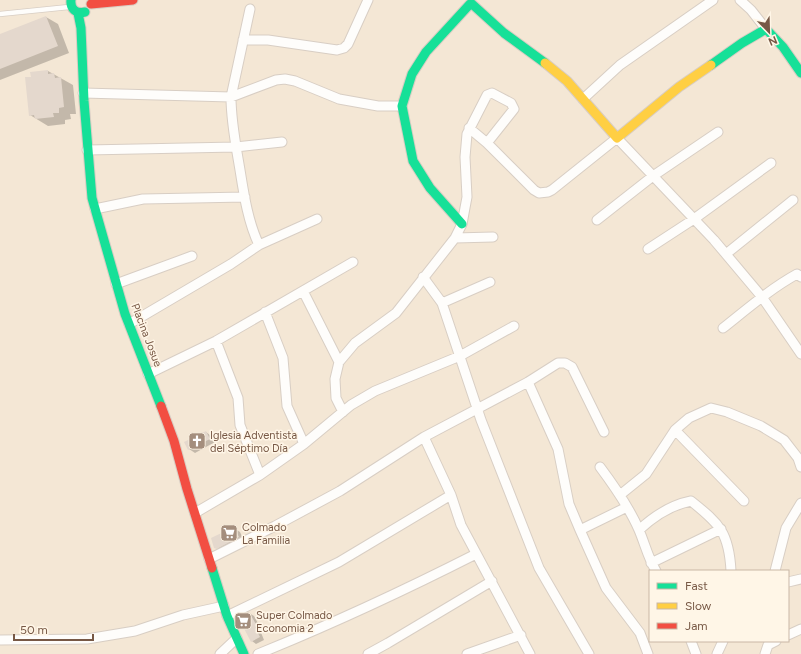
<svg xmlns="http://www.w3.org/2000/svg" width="801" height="654" font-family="Figtree,sans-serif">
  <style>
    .residential { fill: #f4e7d5; fill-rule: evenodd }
    .shadow { fill: #0003 }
    .building { fill: #e4d8cd }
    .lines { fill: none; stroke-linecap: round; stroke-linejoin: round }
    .lane-casing { stroke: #d8cec4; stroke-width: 6 }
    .street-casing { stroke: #d8cec4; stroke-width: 11 }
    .fast-casing { stroke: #d8cdc3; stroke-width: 11 }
    .slow-casing { stroke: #d8cdc3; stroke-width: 11 }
    .jam-casing { stroke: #d8cdc3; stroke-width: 11 }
    .lane { stroke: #fefdfb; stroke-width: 4.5 }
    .street { stroke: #fefdfb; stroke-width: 9 }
    .fast { stroke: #16e098; stroke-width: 9 }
    .slow { stroke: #ffcf43; stroke-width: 9 }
    .jam { stroke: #f24e42; stroke-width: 9 }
    .labels { text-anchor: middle; stroke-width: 3; stroke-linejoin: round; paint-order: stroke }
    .street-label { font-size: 11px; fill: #775845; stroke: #fff6e7 }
    .poi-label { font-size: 11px; fill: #775845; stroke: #fff6e7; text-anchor: start }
  </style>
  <rect width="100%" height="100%" fill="#f7f1e6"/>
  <path class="residential" d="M0 0H801V654H0ZM650 571H788V641H650Z"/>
  <path class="shadow" d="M46 17 58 24 69 53 0 80V35Z
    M48 71 73 85 76 114H70L71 119 65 120V124L48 126 30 115 32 78Z
    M206 432 211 436 215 442 195 453 189 449Z
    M234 528 240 532 244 541 223 551 215 547Z
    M249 613 254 616 261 629 260 630 264 640 256 644 252 641Z"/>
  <path class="building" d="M46 16 58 46 0 69V34Z
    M48 70V74L54 73 55 78 61 77 64 107 59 108V113H53L54 117 35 119 34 115 29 116 25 77H31L30 72Z
    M206 431 210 439 188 450 184 442Z
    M234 527 239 537 217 549 214 548 211 538Z
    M249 612 257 626 255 627 260 637 251 642 238 617Z"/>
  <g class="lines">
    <defs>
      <path id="lane" d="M0 14 69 7"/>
      <path id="street" d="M740 0 751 10 766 29
        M243 40H268L337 50 344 48 348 44 368 0
        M83 93 231 97 276 80 285 79 295 81 339 99 378 106H402
        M583 99 620 65 713 0
        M469 128 487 143 534 190 539 193 548 192 552 190 617 138 714 240 762 297 801 354
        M87 150 236 147 282 142
        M95 209 143 199 245 197
        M597 220 653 176 718 132
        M455 238 493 237
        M259 245 317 219
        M648 249 694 219 771 163
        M726 254 793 200
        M423 277 442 303 481 420 539 568 589 654
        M116 284 192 256
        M303 291 339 362
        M442 303 490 282
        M265 312 283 358 287 406 304 444
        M129 324 231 264 259 245C248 222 244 195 240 170 236 146 231 122 231 97L250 9
        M723 328C747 309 770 289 797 274L801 277
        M216 341 238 398 240 425 260 475
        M148 374 216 341 353 262
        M528 382 558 449 569 504 580 530 606 588 640 633 648 654
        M343 412 336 398 335 379 339 362 355 343 396 313 455 238 462 224 467 197 465 157 467 134 487 95 492 93 511 103 514 109 487 143
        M675 430 744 501
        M424 437 451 495 461 525 530 654
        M600 467C615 487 629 507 639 530 645 544 648 558 656 571
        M620 495 646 474 675 430 689 418 711 408 727 412 761 426 784 440 798 458 801 467
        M195 513 260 475 304 444 351 405 375 391 460 356 514 326
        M580 530 627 507
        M639 530C654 516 671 505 691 501 720 524 729 533 731 571
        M209 559 275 526 340 491 424 437 528 382 558 363H565L572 367 604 432
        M651 563 721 529
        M775 571 786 528 801 503
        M788 582 801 579
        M227 616 339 562 451 495
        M788 635 801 629
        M0 640 87 639 135 631 183 615 224 606
        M691 641 696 654
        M220 654 237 638
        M258 654C332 624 405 590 476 554
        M368 654 388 643 492 581
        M467 654 521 635
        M717 654 723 641
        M765 654 768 645 776 641"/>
      <path id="fast" d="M71 0C70 9 76 14 85 12
        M78 13 81 28 84 101 92 198 125 314 161 406
        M711 65 742 43 766 29 783 47 801 73
        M462 224 430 188 413 161 402 106 412 74 426 52 470 4H472L504 33 545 63
        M212 568 227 616 244 654"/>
      <path id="slow" d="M545 63 567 81 617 138 679 87 711 65"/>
      <path id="jam" d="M91 4 133 0
        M161 406 174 441 187 489 212 568"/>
    </defs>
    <use href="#lane" class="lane-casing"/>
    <use href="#street" class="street-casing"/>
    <use href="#fast" class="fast-casing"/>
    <use href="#slow" class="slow-casing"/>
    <use href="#jam" class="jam-casing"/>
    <use href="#lane" class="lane"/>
    <use href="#street" class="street"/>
    <use href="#fast" class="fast"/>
    <use href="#slow" class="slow"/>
    <use href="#jam" class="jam"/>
  </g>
  <defs>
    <symbol id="church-square" viewBox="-11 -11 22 22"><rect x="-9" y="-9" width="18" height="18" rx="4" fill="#a48e7d" stroke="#fff6e7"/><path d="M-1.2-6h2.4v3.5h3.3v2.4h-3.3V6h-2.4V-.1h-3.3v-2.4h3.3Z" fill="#fff"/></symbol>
    <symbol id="supermarket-square" viewBox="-11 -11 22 22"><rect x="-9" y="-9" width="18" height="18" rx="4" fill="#a48e7d" stroke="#fff6e7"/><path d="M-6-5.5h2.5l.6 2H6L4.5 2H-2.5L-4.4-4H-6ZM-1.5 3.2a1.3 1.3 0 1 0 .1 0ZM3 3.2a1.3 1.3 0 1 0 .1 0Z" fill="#fff"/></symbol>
  </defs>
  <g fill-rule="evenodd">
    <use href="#church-square" x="187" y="431" width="20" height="20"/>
    <use href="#supermarket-square" x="219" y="523" width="20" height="20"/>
    <use href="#supermarket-square" x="233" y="611" width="20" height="20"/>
  </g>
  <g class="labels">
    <g class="street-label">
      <text transform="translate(147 335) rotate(69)" y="4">Placina Josue</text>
    </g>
    <g class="poi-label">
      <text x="210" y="439">Iglesia Adventista<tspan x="210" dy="13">del Séptimo Día</tspan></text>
      <text x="242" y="531">Colmado<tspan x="242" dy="13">La Familia</tspan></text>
      <text x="256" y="619">Super Colmado<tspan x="256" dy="13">Economia 2</tspan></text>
    </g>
  </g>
  <rect x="649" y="570" width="140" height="72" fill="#fff6e7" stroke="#c9b7a6"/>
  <rect x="657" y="583" width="20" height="6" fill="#16e098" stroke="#c9b7a6"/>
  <text x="685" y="590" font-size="12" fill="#775845">Fast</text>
  <rect x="657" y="603" width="20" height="6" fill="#ffcf43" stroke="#c9b7a6"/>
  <text x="685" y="610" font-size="12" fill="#775845">Slow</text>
  <rect x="657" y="623" width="20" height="6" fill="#f24e42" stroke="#c9b7a6"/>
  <text x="685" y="630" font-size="12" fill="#775845">Jam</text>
  <g transform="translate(769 32) rotate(157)" stroke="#fff6e7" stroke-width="3" paint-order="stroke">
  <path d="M0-3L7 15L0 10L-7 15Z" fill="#775845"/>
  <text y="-6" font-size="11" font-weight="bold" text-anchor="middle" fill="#775845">N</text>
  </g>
  <path d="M14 634v6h79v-6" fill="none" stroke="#775845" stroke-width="2"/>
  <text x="20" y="634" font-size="12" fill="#775845" stroke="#fff6e7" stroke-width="3" paint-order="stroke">50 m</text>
</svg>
